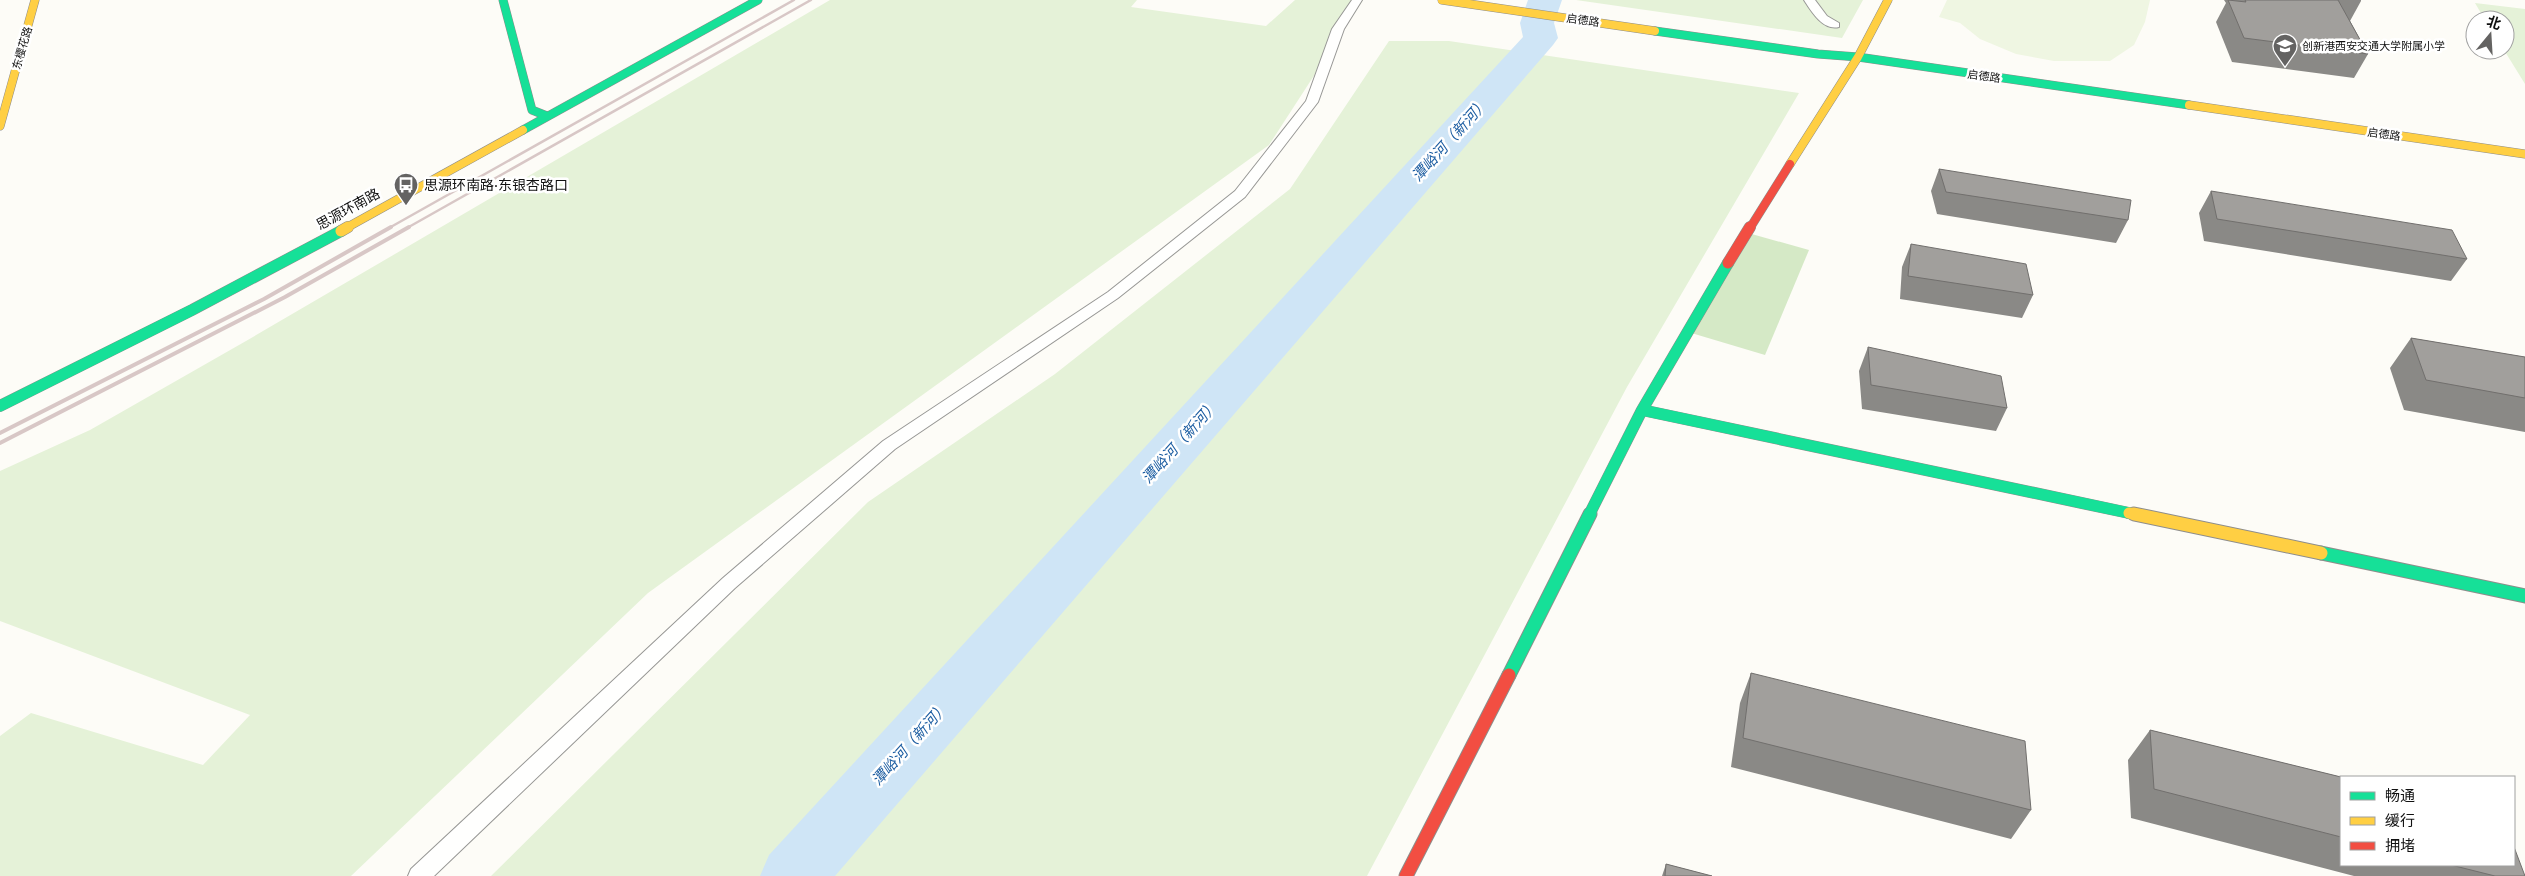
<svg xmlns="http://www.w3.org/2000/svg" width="2525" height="876" font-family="'Libre Baskerville','Noto Sans SC',serif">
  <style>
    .green { fill: #e5f2d8 }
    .forest { fill: #d5e9c6 }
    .pitch { fill: #eff6e2 }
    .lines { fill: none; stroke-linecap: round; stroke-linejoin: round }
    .river { fill: #cfe5f6; fill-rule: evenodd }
    .lane-casing { stroke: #979795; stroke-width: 2 }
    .fast-far2-casing { stroke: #8e8d8b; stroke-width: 9 }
    .fast-far1-casing { stroke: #8e8d8b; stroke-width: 12 }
    .fast-casing { stroke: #8e8d8b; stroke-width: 15 }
    .slow-far2-casing { stroke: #8e8d8b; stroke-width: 9 }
    .slow-far1-casing { stroke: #8e8d8b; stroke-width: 12 }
    .slow-casing { stroke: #8e8d8b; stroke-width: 15 }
    .jam-far2-casing { stroke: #8e8d8b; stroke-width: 9 }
    .jam-far1-casing { stroke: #8e8d8b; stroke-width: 12 }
    .jam-casing { stroke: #8e8d8b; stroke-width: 15 }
    .lane { fill: #fffffe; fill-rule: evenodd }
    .fast-far2 { stroke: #16e098; stroke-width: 8 }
    .fast-far1 { stroke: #16e098; stroke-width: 11 }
    .fast { stroke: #16e098; stroke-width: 13 }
    .slow-far2 { stroke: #ffcf43; stroke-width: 8 }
    .slow-far1 { stroke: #ffcf43; stroke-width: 11 }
    .slow { stroke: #ffcf43; stroke-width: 13 }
    .jam-far2 { stroke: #f24e42; stroke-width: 8 }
    .jam-far1 { stroke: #f24e42; stroke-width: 11 }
    .jam { stroke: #f24e42; stroke-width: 13 }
    .rail-far1 { stroke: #d8c7c6; stroke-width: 2.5 }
    .rail { stroke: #d8c7c6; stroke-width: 4 }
    .wall { fill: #8a8986 }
    .building { fill: #a19f9c; stroke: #716f6d }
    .labels { text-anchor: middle; stroke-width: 5; stroke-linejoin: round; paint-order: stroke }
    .far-street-label { font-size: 11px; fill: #111; stroke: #fff }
    .far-poi-label { font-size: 11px; fill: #111; stroke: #fff; text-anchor: start }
    .poi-label { font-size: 14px; fill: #111; stroke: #fff; text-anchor: start }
    .street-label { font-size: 14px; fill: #111; stroke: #fff }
    .water-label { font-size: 15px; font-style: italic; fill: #1c5da1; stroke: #fff }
  </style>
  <rect width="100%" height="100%" fill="#fdfcf7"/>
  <path class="green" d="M830 0H1137L1131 7 1266 26 1295 0H1363L1269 145 648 593 351 876H0V736L31 713 203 765 250 715 0 621V471L90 430 246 341Z
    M1576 0H1863L1842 38Z
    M2475 3 2525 9V84L2504 50 2505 20H2485Z
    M1389 41H1449L1799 93 1627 387 1367 876H491L868 502 1055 374 1290 189Z"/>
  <path class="forest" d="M1741 231 1809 250 1765 355 1688 332Z"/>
  <path class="pitch" d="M1947 0H2150L2145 22 2134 45 2110 61H2054L2016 54 1980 39 1960 23 1939 17Z"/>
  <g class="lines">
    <path class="river" d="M1528 0H1562L1554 23 1558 38 1553 45 835 876H760L769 855 1523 37 1520 23Z"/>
    <defs>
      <path id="lane" d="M1352 0H1362L1344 29 1318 102 1245 197 1118 298 895 449 735 588 434 876H408L411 869 723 578 883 441 1108 292 1235 191 1306 101 1332 29Z
        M1804 0H1815L1827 16 1839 23V27C1823 31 1811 11 1804 0Z"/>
      <path id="fast-far2" d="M503 0 532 110 547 116
        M1655 31 1818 54 1858 57 2189 105
        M523 130 758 0"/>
      <path id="fast-far1" d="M0 406 192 310 341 231
        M1642 410 2129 513
        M1589 515 1642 410 1728 263"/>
      <path id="fast" d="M2321 553 2525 596
        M1509 675 1590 514"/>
      <path id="slow-far2" d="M1442 0 1655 31
        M2189 105 2525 154
        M0 126 35 0
        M1790 164 1858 57 1888 0
        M346 228 523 130"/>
      <path id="slow-far1" d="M341 231 348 227
        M2129 513 2140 515"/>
      <path id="slow" d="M2134 514 2321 553"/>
      <path id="jam-far2" d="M1750 228 1790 164"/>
      <path id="jam-far1" d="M1728 263 1750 227"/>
      <path id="jam" d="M1406 876 1509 675"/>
    </defs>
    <use href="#lane" class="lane-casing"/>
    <use href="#fast-far2" class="fast-far2-casing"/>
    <use href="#fast-far1" class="fast-far1-casing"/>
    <use href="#fast" class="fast-casing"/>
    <use href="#slow-far2" class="slow-far2-casing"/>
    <use href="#slow-far1" class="slow-far1-casing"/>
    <use href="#slow" class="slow-casing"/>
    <use href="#jam-far2" class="jam-far2-casing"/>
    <use href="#jam-far1" class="jam-far1-casing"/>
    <use href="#jam" class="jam-casing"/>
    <use href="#lane" class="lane"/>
    <use href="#fast-far2" class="fast-far2"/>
    <use href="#fast-far1" class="fast-far1"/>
    <use href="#fast" class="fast"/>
    <use href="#slow-far2" class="slow-far2"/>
    <use href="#slow-far1" class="slow-far1"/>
    <use href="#slow" class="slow"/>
    <use href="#jam-far2" class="jam-far2"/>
    <use href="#jam-far1" class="jam-far1"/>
    <use href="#jam" class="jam"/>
    <path class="rail-far1" d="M389 228 794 0
      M407 228 811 0"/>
    <path class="rail" d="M0 433 264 299 391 227
      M0 443 285 297 409 227"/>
  </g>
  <path class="wall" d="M2224 0H2361V1L2350 21 2368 54 2354 78 2232 62 2216 22 2226 3Z
    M1939 169 2128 220 2116 243 1937 214 1931 191Z
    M2211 191 2467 259 2451 281 2204 241 2199 213Z
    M1911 244 2033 295 2022 318 1900 299 1902 267Z
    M2411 338 2525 357V432L2404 410 2390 368Z
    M1868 347 2007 408 1996 431 1862 409 1859 371Z
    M1751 673 2031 810 2011 839 1731 767 1740 703Z
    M2150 730 2341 777V865H2514L2525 876H2354L2131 818 2128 760Z
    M1666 864 1712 876H1662Z"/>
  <path class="building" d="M2228 0 2246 2 2245 0H2338L2368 54 2244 38Z
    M1939 169 2131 200 2128 220 1946 192Z
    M2211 191 2452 230 2467 259 2217 219Z
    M1911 244 2026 264 2033 295 1908 276Z
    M2411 338 2525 357V398L2426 380Z
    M1868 347 2001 376 2007 408 1871 385Z
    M1751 673 2025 741 2031 810 1743 738Z
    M2150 730 2341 777V837L2154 789Z
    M2514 847 2525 876H2495L2451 865H2514Z
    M1666 864 1712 876H1665Z"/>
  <defs>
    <symbol id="school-pin" viewBox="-11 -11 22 30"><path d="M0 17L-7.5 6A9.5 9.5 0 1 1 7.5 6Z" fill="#646362" stroke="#fff"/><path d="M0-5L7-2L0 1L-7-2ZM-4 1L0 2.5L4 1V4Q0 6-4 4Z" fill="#fff"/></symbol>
    <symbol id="bus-pin" viewBox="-11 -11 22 30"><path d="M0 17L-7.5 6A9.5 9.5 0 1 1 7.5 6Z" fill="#646362" stroke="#fff"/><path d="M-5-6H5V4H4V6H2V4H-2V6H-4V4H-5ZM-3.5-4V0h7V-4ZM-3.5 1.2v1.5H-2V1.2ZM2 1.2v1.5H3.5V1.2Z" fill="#fff"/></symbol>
  </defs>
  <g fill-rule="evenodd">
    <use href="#school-pin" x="2271" y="32" width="28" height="38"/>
    <use href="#bus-pin" x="392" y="171" width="28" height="38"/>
  </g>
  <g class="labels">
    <g class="far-street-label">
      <text transform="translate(1583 20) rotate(8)" y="4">启德路</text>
      <text transform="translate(22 48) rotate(-74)" y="4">东樱花路</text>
      <text transform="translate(1984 76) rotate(8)" y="4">启德路</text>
      <text transform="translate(2384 134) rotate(8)" y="4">启德路</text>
    </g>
    <g class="far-poi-label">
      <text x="2302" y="50">创新港西安交通大学附属小学</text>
    </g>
    <g class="poi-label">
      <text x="424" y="190">思源环南路·东银杏路口</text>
    </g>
    <g class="street-label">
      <text transform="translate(348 209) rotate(-29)" y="5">思源环南路</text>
    </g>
    <g class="water-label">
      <text transform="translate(1450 140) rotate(-48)" y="5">潭峪河（新河）</text>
      <text transform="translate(1180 442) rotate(-48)" y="5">潭峪河（新河）</text>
      <text transform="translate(910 744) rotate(-48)" y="5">潭峪河（新河）</text>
    </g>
  </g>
  <rect x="2340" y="776" width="175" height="90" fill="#ffffff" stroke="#a0a0a0"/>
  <rect x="2350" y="792" width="25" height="8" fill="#16e098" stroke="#a0a0a0"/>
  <text x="2385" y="801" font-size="15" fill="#111111">畅通</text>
  <rect x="2350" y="817" width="25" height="8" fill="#ffcf43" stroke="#a0a0a0"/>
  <text x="2385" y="826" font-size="15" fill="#111111">缓行</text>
  <rect x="2350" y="842" width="25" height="8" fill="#f24e42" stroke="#a0a0a0"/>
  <text x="2385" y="851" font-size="15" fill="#111111">拥堵</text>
  <g transform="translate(2490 35) rotate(18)"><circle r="24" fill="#ffffff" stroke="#a0a0a0"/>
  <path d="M0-4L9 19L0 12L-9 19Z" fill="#646362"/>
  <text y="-8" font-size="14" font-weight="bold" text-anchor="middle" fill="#111111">北</text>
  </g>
</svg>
